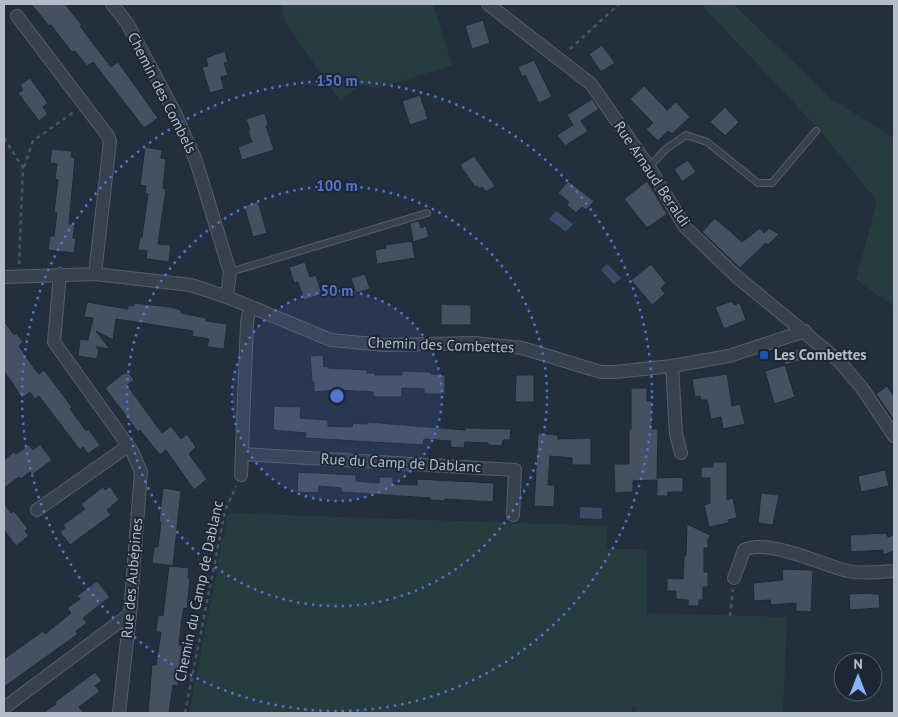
<svg xmlns="http://www.w3.org/2000/svg" width="898" height="717" font-family="'PT Sans',sans-serif">
  <style>
    .green { fill: #263c3f }
    .water { fill: #394c67 }
    .building { fill: #455162; stroke: #1f2835 }
    .lines { fill: none; stroke-linecap: round; stroke-linejoin: round }
    .service-casing { stroke: #565f6c; stroke-width: 8 }
    .minor-casing { stroke: #565f6c; stroke-width: 14 }
    .path { stroke: #44595c; stroke-width: 2.5; stroke-dasharray: 4 4; stroke-linecap: butt }
    .service { stroke: #38414e; stroke-width: 6 }
    .minor { stroke: #38414e; stroke-width: 12 }
    .ring { fill: none; stroke: #5274d3; stroke-width: 2.5; stroke-dasharray: 2.5 5 }
    .transit-dot { fill: #1a4fb4; stroke: #1d2633; stroke-width: 2 }
    .labels { text-anchor: middle; stroke-width: 4; stroke-linejoin: round; paint-order: stroke }
    .street-label { font-size: 15px; fill: #b4bcc9; stroke: #1d2633 }
    .poi-label { font-size: 15px; font-weight: bold; fill: #b4bcc9; stroke: #1d2633; text-anchor: start }
    .centre { fill: #5274d3; stroke: #1d2633; stroke-width: 2.5 }
    .ring-label { font-size: 15px; text-anchor: middle; font-weight: bold; fill: #5274d3; stroke: #1d2633; stroke-width: 4; stroke-linejoin: round; paint-order: stroke }
  </style>
  <rect width="100%" height="100%" fill="#242f3e"/>
  <path class="green" d="M281 4H433L452 65 375 89 362 84 340 101 285 22Z
    M701 4H733L833 100 894 138V306L856 280 877 201 822 133Z
    M228 513 607 526V549H647V613L787 617 783 713H634L636 706H633L631 713H189Z"/>
  <path class="water" d="M556 211 573 224 566 232 549 219Z
    M607 264 621 278 614 284 601 270Z
    M580 507 602 508V519L580 518Z"/>
  <path class="building" d="M31 4H65L82 25 80 26 111 67 118 62 158 118 144 128 93 62 87 66 75 51 73 52 71 51 51 25 49 26Z
    M483 20 490 43 472 49 465 26Z
    M602 45 615 63 601 72 589 54Z
    M225 51 228 62 224 63 228 75 221 77 224 89 210 93 202 67 208 66 206 58Z
    M534 60 552 97 539 103 525 75 522 77 518 67Z
    M30 78 48 103 43 107 48 114 39 121 18 93 23 90 20 85Z
    M644 86 667 110 676 102 690 117 672 134 668 131 658 141 646 129 653 123 630 99Z
    M420 95 428 119 410 125 402 101Z
    M592 99 599 109 581 121 588 131 565 146 557 135 573 125 567 115Z
    M725 107 739 122 725 136 710 122Z
    M265 113 268 125 266 126 274 150 242 160 238 147 252 142 248 131 250 130 246 119Z
    M145 147 162 150 161 158 166 159 163 188 166 189 158 244 171 245 169 262 146 259 147 251 138 250 140 237H142L148 194 145 193 146 186 140 185Z
    M52 149 72 151 71 157 75 158 69 224H75L73 238 76 239 74 253 48 250 50 236H54L57 213H54L58 180 55 179 57 164 50 163Z
    M474 156 495 186 486 192 482 187 479 189 477 186 475 187 460 165Z
    M688 160 696 172 682 182 674 169Z
    M568 181 594 201 586 210 582 207 576 213 567 205 569 202 558 193Z
    M647 181 667 214 647 228 624 199Z
    M258 201 267 233 253 237 244 206Z
    M715 218 742 242 760 228 764 233 769 228 779 234 768 245 766 243 740 268 702 232Z
    M419 221 421 228 426 226 429 237 413 242 410 223Z
    M412 241 415 258 377 264 375 250 386 248 385 245Z
    M305 262 310 277 316 275 322 294 304 300 298 282 294 283 289 267Z
    M651 264 666 283 661 288 665 294 652 305 631 280Z
    M365 274 370 289 356 293 351 278Z
    M732 301 734 305 740 303 746 320 724 329 715 307Z
    M87 302 128 309V305L134 306V303L170 307 181 310V313L206 318V321L227 324 224 349 207 347 209 339 192 336 193 331 116 319 113 340 96 331 110 349 96 347 99 350 97 359 78 356 80 339 88 340 93 318 84 317Z
    M441 304 471 305V325H441Z
    M4 321 14 335 16 333 23 342 19 346 34 368 39 374 44 370 72 407 70 409 79 421 86 431 88 429 100 445 88 454 83 447 80 450 39 396 35 399 30 392 22 398 4 371Z
    M804 347 807 359 785 365 795 397 774 404 765 371 785 365 782 354Z
    M323 355 324 367 327 366 328 368 367 370V373H375V375H402V371L431 372V374L445 375V394H424V389L402 388V397H373V392L338 390 314 392V382H312L310 356Z
    M124 373H129L134 380 127 385 162 433 171 426 181 439 187 434 196 447 189 454 207 479 194 490 166 450 160 455 140 430 138 432 105 388Z
    M727 374 732 406 740 404 745 424 723 429 721 417 711 419 707 400H701L700 396 695 397 692 379Z
    M516 375H534V402H515Z
    M887 386 894 396V420L876 394Z
    M631 388H647V401H652V429H658L657 478 683 477V492H668V496H657V480L633 481V492L615 493 614 464H629V429H631Z
    M274 406 301 407 300 418 328 420V426L352 427 353 423 367 424V422L465 430V428L511 429 510 440H503L502 446 488 445V443L465 442 464 448 450 447 451 441 424 439 423 445 305 438 306 433 273 430Z
    M538 433 558 435V439L591 438V465H572V458L550 456 548 485H555L554 507 534 506Z
    M40 444 52 460 32 475 30 472 21 479 19 477 4 488V460L14 452 16 454 29 445 33 450Z
    M713 462H727V500L733 498 737 518 728 520 729 523 709 527 704 505 710 503V478H701V467H713Z
    M885 470 889 486 861 492 858 476Z
    M298 472 356 475V481L379 483V477H393V484L417 485V479L494 483 493 502 445 499V501L430 500V498L341 492V488L319 486 318 493 297 492Z
    M110 486 119 500 107 510 111 515 70 545 60 532 65 528 63 525 85 509 81 504 103 487 105 490Z
    M163 488 181 491 173 566 152 563 154 547H158L161 522H159Z
    M761 493 779 495 773 525 758 523Z
    M4 503 11 513 14 511 28 529 25 531 29 536 16 546 4 530Z
    M687 524 710 535 708 540V548H704V572H708V587H703V600H699V606H688V600L676 599V591H667V578L683 579 684 556H686Z
    M886 533 888 537 894 535V551L883 555V550L851 552 850 535Z
    M169 566 189 568 188 578H190L187 609 184 608 182 618 179 645H182L178 686 173 685 169 713H148L152 665H156L161 632H156L158 615 163 616Z
    M782 569 813 570 811 612 796 611V603L771 605 770 600 754 601 753 583 783 580Z
    M97 581 110 597 83 618 87 623 76 631 78 634 4 687V659L43 631 45 634 71 613 67 608 80 599 77 596Z
    M872 593V594H879L880 608 850 610 849 594Z
    M95 672 102 681 95 686 100 691 79 707 84 713H43L56 704 55 702Z"/>
  <g class="lines">
    <defs>
      <path id="service" d="M649 167 666 149 686 135 707 142 758 183H772L816 131
        M230 272 427 213"/>
      <path id="minor" d="M112 4 127 23 175 113 196 161 230 272 227 297
        M488 4 591 84 649 167 685 227 736 276 839 361 862 388 894 436
        M17 16 108 136 110 141 95 274
        M60 274 54 342 132 451 141 472 130 614 119 713
        M4 277 95 274 191 285 227 297 331 340 385 345 474 343 522 348 601 372H615L672 366 729 356 805 331
        M672 366 676 434 681 453
        M242 454 515 470 513 515
        M241 475 247 323 250 307
        M37 510 128 446
        M734 578 744 550C768 538 822 565 848 571 863 574 879 572 894 571
        M4 708 130 614"/>
    </defs>
    <use href="#service" class="service-casing"/>
    <use href="#minor" class="minor-casing"/>
    <path class="path" d="M570 49 619 4
      M4 138 23 168 19 264
      M24 167 33 141 75 111
      M730 616 733 589
      M185 713 225 511 236 486"/>
    <use href="#service" class="service"/>
    <use href="#minor" class="minor"/>
  </g>
  <circle cx="337" cy="396" r="105" fill="#5274d3" fill-opacity=".12"/>
  <g class="ring">
    <circle cx="337" cy="396" r="105"/>
    <circle cx="337" cy="396" r="210"/>
    <circle cx="337" cy="396" r="315"/>
  </g>
  <rect class="transit-dot" x="759" y="350" width="10" height="10" rx="2.5"/>
  <g class="labels">
    <g class="street-label">
      <text transform="translate(162 93) rotate(63)" y="5">Chemin des Combels</text>
      <text transform="translate(652 174) rotate(56)" y="5">Rue Arnaud Beraldi</text>
      <text transform="translate(441 345) rotate(2)" y="5">Chemin des Combettes</text>
      <text transform="translate(401 463) rotate(3)" y="5">Rue du Camp de Dablanc</text>
      <text transform="translate(132 578) rotate(-85)" y="5">Rue des Aubépines</text>
      <text transform="translate(199 591) rotate(-78)" y="5">Chemin du Camp de Dablanc</text>
    </g>
    <g class="poi-label">
      <text x="774" y="360">Les Combettes</text>
    </g>
  </g>
  <circle cx="337" cy="396" r="8" class="centre"/>
  <g class="ring-label">
    <text x="337" y="86">150 m</text>
    <text x="337" y="191">100 m</text>
    <text x="337" y="296">50 m</text>
  </g>
  <rect width="898" height="717" fill="none" stroke="#b4bcc9" stroke-width="10"/>
  <g transform="translate(858 677)"><circle r="24" fill="#1d2633" stroke="#59626f"/>
  <path d="M0-4L9 19L0 12L-9 19Z" fill="#8ab4f8"/>
  <text y="-8" font-size="14" font-weight="bold" text-anchor="middle" fill="#b4bcc9">N</text>
  </g>
</svg>
